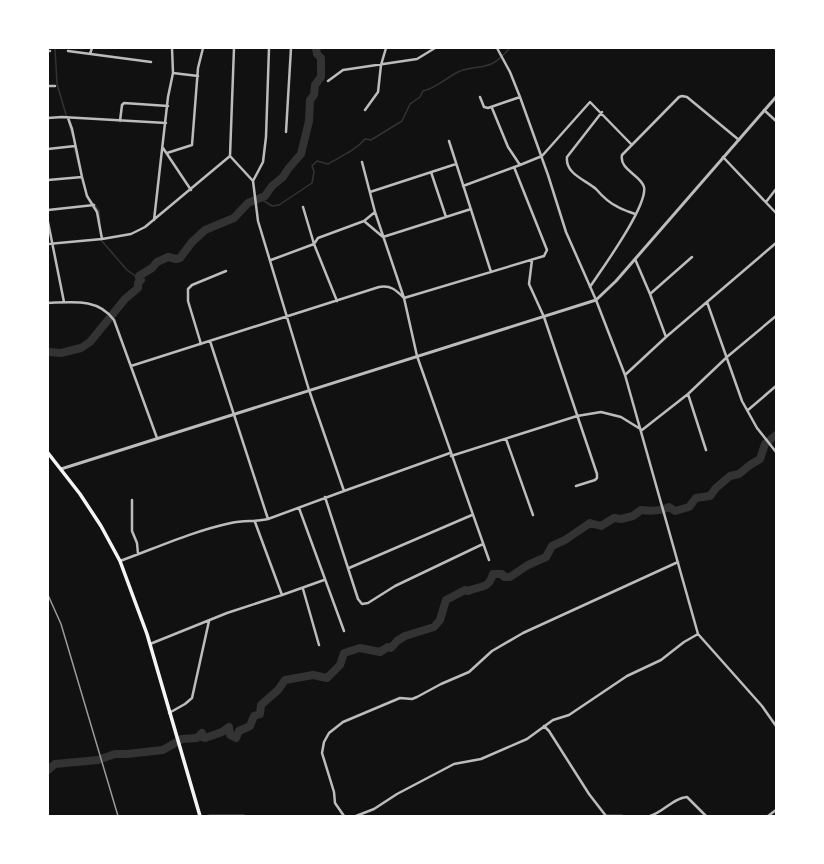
<svg xmlns="http://www.w3.org/2000/svg" width="824" height="864" font-family="'Source Sans 3',sans-serif">
  <style>
    .lines { fill: none; stroke-linecap: round; stroke-linejoin: round }
    .stream { stroke: #333; stroke-width: 1.5 }
    .river { stroke: #333; stroke-width: 8 }
    .minor { stroke: #bcbcbc; stroke-width: 2.5 }
    .tertiary { stroke: #bcbcbc; stroke-width: 3 }
    .primary { stroke: #f5f5f5; stroke-width: 3.5 }
    .rail { stroke: #9a9a9a; stroke-width: 1.5 }
  </style>
  <rect width="100%" height="100%" fill="#111"/>
  <g class="lines">
    <path class="stream" d="M55 48 57 84 67 118
      M69 123 72 135
      M74 147 79 166
      M261 199 272 206 279 205 312 183 314 172 312 166 317 161 328 164C341 156 355 151 365 139L371 140 402 121 410 104 420 97 423 91C436 88 446 78 458 72 466 68 476 68 485 66 496 64 503 55 510 48
      M94 204 99 211 100 222
      M101 240 127 270 141 280"/>
    <path class="river" d="M48 352 61 353 81 348 90 342 125 299 138 288V283L141 280 139 278V276L152 268 157 262 168 257 176 259 180 258 192 242 205 230 234 218 248 203 265 196 272 186 283 177 288 169 301 154 309 121 310 100 314 95 315 85 321 77V58L317 54 316 48
      M48 770 55 764 98 760 115 754H127L163 750 182 739 197 738 202 733V737L205 738 222 732 229 727 230 735 236 738 239 731 250 726 254 716 260 714 261 705 278 690 285 680 313 675 327 678 340 665 344 653 360 648 380 652 388 647 391 648 397 641 405 636 434 627 440 620 446 600 465 590 468 591C481 585 488 590 493 574H502L504 577H510L528 565 546 557 552 546 565 540 590 523 601 526 614 518 621 519 633 516 641 510C649 511 661 511 669 507L675 511 689 507 696 498 710 496 716 488 730 476 739 474 750 465 760 459 765 444 776 435"/>
    <path class="minor" d="M269 48 266 137 263 162 253 181 258 221 309 390 344 491 450 453
      M497 48 510 72 520 97 548 175 566 232 596 300 625 375 698 634 762 706 776 726
      M775 48 776 49
      M48 51H50
      M68 51 151 62
      M90 54 92 48
      M173 73 198 76
      M328 81 343 70 417 59 435 48
      M48 86H55
      M480 97 484 107 488 108 520 97
      M492 108 508 147 520 165 542 156 590 102 632 145
      M365 110 378 92 381 65 386 48
      M764 110 776 121
      M602 112 567 157C565 174 586 180 596 189 602 196 609 203 618 207 623 210 630 212 635 214
      M48 118 62 117 166 123
      M68 118 72 129 82 177 87 196 97 212 102 239
      M120 121 122 105 124 103 168 106
      M286 132 291 48
      M449 141 491 272
      M163 148 191 190
      M48 149 75 146
      M167 153 192 145 198 68 203 48
      M230 156 253 181
      M723 157 776 213
      M362 162 375 212 404 298 417 356 489 560
      M431 172 446 217
      M48 180 82 177
      M463 186 520 165
      M370 192 456 164
      M766 202 776 189
      M303 207 314 244 337 301
      M48 210 94 205
      M154 220 168 97 173 73 172 48
      M364 221 383 237 471 209
      M48 222 64 302
      M48 244 102 239 131 234 145 227 230 156 234 48
      M635 259 650 294 666 337
      M271 260 314 244 318 238 364 221 375 212
      M532 260 529 284 544 317 597 474V478L595 480 576 486
      M590 287C601 270 648 206 644 187 641 175 619 170 622 155L679 97 682 96 687 97 739 140
      M650 294 692 257
      M707 302 742 401 757 428 776 452
      M48 303C73 302 98 298 114 320L157 438
      M201 344 188 301V289L192 285 226 271
      M131 366 379 287C391 285 396 290 404 298L544 256 547 250 514 167
      M625 375 666 337 776 243
      M688 394 706 450
      M748 410 776 386
      M506 439 533 515
      M451 456 577 416 601 412 621 417 642 430 688 394 727 357 776 316
      M325 497 358 599 362 604 368 603 395 586 483 544
      M132 500V531L137 543 138 554
      M299 508 344 631
      M268 519 344 491
      M255 522 282 595 324 580
      M120 561C156 548 193 531 231 523 244 520 256 522 268 519L210 341
      M349 568 472 515
      M303 589 319 645
      M150 644 227 613 282 595
      M169 713 185 704 192 698 209 621
      M544 726 549 731 589 794 606 816
      M209 816H244
      M344 816 335 803 334 792 322 753 324 742 329 733 343 722 400 698 412 699 417 697 441 684 469 672 492 651 523 633 678 562
      M356 816 374 809 397 794 454 764 481 759 527 739 553 720 569 715 627 676 661 660 684 642 698 634
      M607 816H622
      M650 816C664 812 673 798 687 797L706 816
      M768 816 776 810"/>
    <path class="tertiary" d="M61 469 596 300 616 281 776 97"/>
    <path class="primary" d="M48 453 80 494 101 526 120 561 147 634 200 816"/>
    <path class="rail" d="M48 595 61 624 118 816"/>
  </g>
  <rect width="824" height="864" fill="none" stroke="#ffffff" stroke-width="98"/>
</svg>
